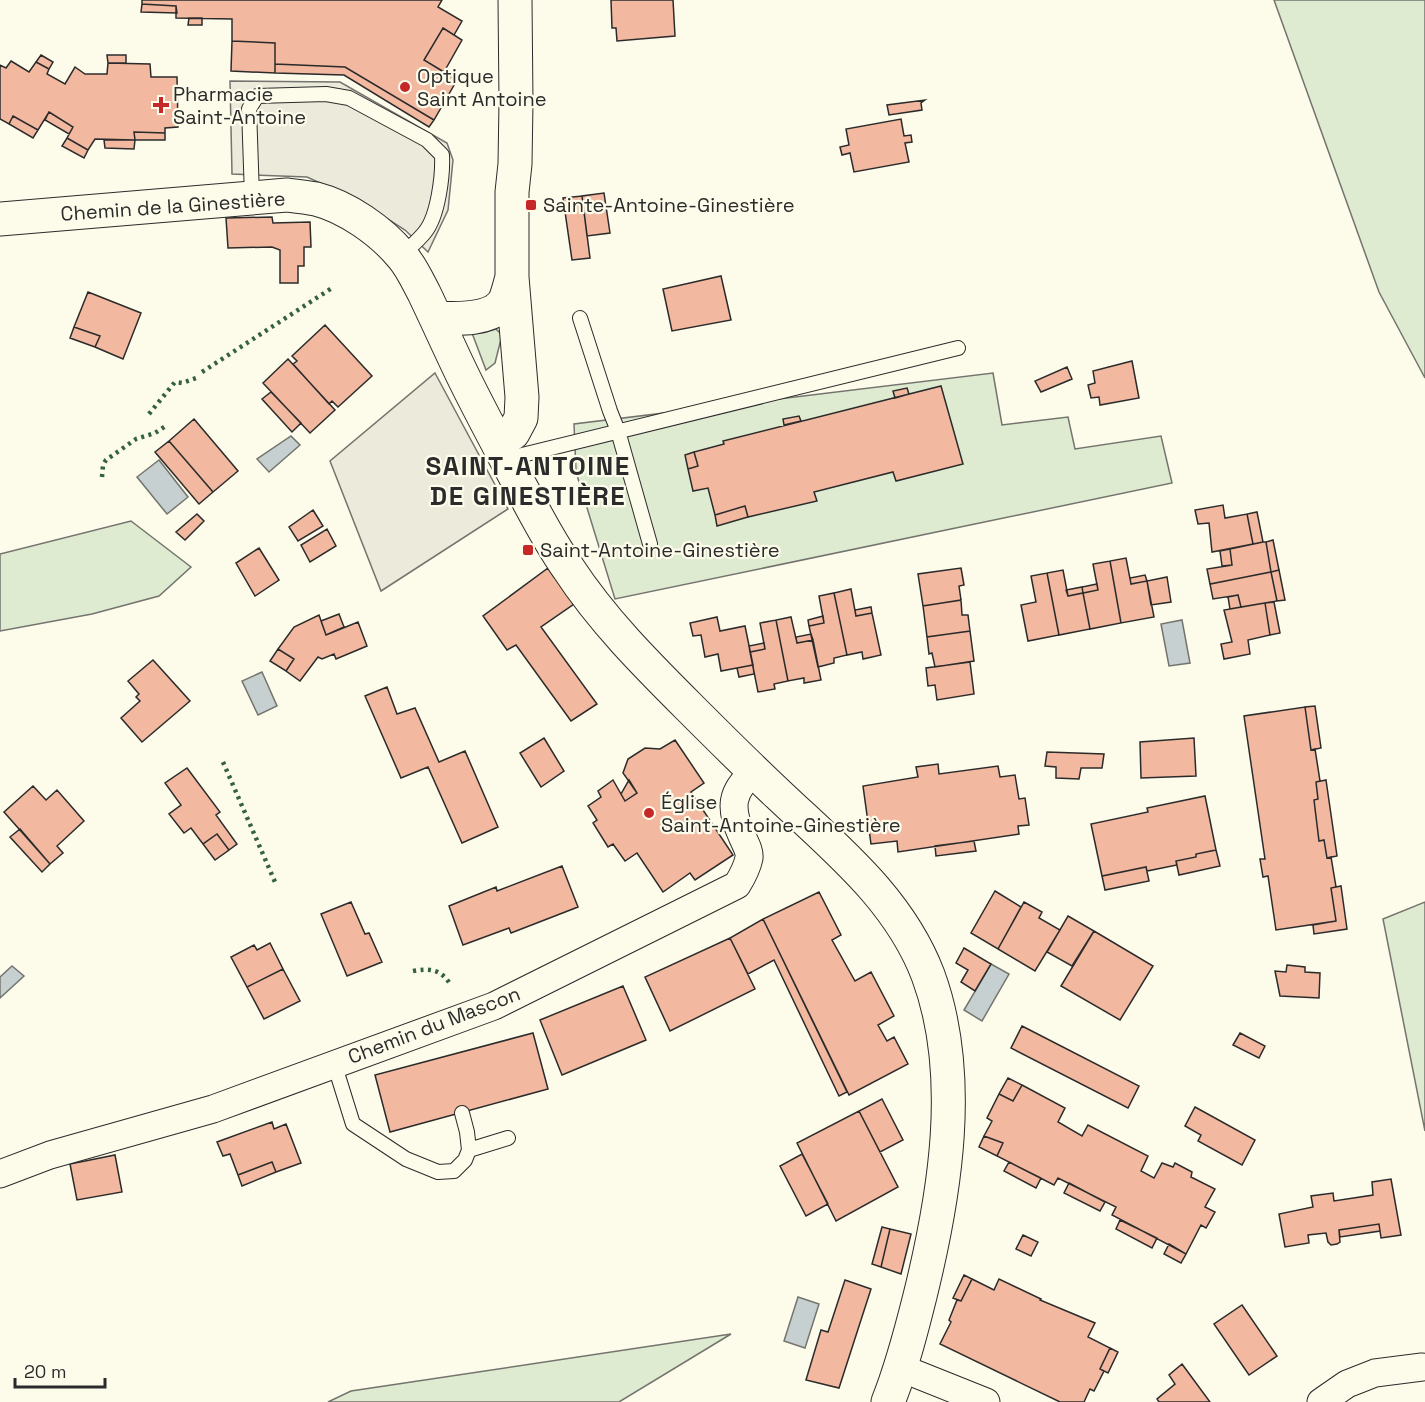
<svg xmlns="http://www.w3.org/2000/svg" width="1425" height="1402" font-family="'Space Grotesk',sans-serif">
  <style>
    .green { fill: #deebd1; stroke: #74746e; stroke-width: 1.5 }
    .parking { fill: #eceadb; stroke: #74746e; stroke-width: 1.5 }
    .water { fill: #c7d0d0; stroke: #74746e; stroke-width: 1.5 }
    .building { fill: #f2b8a0; stroke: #2b2b2b; stroke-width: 1.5 }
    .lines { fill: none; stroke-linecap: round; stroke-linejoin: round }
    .lane-casing { stroke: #2b2b2b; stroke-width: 16 }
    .street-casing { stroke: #2b2b2b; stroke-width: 29 }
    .secondary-casing { stroke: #2b2b2b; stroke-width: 35 }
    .lane { stroke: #fdfbea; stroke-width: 14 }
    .street { stroke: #fdfbea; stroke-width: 27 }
    .secondary { stroke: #fdfbea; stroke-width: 33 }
    .hedge { stroke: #34623c; stroke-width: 4.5; stroke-dasharray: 3 4.5; stroke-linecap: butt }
    .poi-dot { fill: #c62828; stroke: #fdfbea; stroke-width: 2 }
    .labels { text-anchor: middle; stroke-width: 4.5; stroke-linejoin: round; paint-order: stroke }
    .poi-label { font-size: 20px; fill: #2b2b2b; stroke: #fdfbea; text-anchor: start }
    .street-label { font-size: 20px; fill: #2b2b2b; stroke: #fdfbea }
    .district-label { font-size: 26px; font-weight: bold; letter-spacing: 1.5px; fill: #2b2b2b; stroke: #fdfbea }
  </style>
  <rect width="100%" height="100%" fill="#fdfbea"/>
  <path class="green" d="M1274 0H1425V378L1379 292Z
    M492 325 502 335 495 363 486 370 472 333Z
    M993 373 1002 425 1068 417 1075 449 1161 436 1172 483 615 599 576 472 574 424Z
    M131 521 191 567 159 596 92 614 0 631V554Z
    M1425 902V1131L1383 919Z
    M731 1334 619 1402H328L351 1391Z"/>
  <path class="parking" d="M230 81 340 82 447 143 453 160 448 210 428 252 405 230 360 201 307 177 232 174Z
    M435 373 508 509 381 591 330 461Z"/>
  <path class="water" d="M291 436 300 445 269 472 257 459Z
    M159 460 188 497 167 514 137 477Z
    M1182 620 1190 663 1169 666 1161 624Z
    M262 672 277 706 258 715 242 681Z
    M991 964 1009 974 982 1021 964 1010Z
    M12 966 24 976 0 998V977Z
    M798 1297 819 1304 805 1348 784 1341Z"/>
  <path class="building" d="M142 0H442L438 7 462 21 454 35 443 28 424 60 457 80 434 120 345 67 275 64V43L232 41V19L176 18V6L142 4Z
    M611 0H673L675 36 617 41 616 28H612Z
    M142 4 176 6 177 13 141 12Z
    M189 18H202V25H188Z
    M443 28 462 40 444 72 424 60Z
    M232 41 275 43V73L231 71Z
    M41 55 53 62 49 69 36 62Z
    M107 55H126V63H108Z
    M11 61 29 72 36 62 49 69 47 74 65 84 75 67 85 74H107L108 63 150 64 151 77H177L178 127 165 128V133L134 132 135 140 95 139 88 150 67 138 73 127 49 112 38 130 13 116 9 124 0 119V65L6 68Z
    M275 64 345 67 434 120 429 127 344 75 275 73Z
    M925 100 921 103 922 110 889 115 887 105Z
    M49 112 73 127 69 134 45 120Z
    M13 116 38 130 33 138 9 124Z
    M901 119 904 136 911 135 912 142 905 143 909 162 854 172 850 153 842 155 840 147 849 145 846 129Z
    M134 132 165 133V140H135Z
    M67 138 88 150 84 158 62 146Z
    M104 140H135L134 149 105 148Z
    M604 193 610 233 587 236 582 196Z
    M582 196 590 258 572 260 563 198Z
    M272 217 273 223 310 222 311 247H304V266H298V283H280V250L272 247 228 248 226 218Z
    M721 276 731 320 672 331 663 289Z
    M88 292 141 313 123 359 95 347 100 336 74 327Z
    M325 325 372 376 338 407 332 401 329 404 293 364 297 361 292 356Z
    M74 327 100 336 95 347 70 338Z
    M288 359 335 410 310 433 263 383Z
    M1132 361 1139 398 1100 405 1099 397 1091 398 1088 385 1095 383 1093 371Z
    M1067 367 1072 379 1041 392 1035 381Z
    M941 386 963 464 896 481 893 472 814 492 817 501 748 517 745 506 715 515 708 488 693 491 688 469 698 466 694 452 724 444 723 441Z
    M907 388 909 394 895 398 893 391Z
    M271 392 301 423 292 432 262 399Z
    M799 416 801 421 784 425 783 419Z
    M194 419 238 471 213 492 169 441Z
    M169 441 213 492 199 504 155 452Z
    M694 452 698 466 688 469 685 455Z
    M1223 505 1225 518 1247 514 1253 544 1212 552 1209 523 1198 524 1195 510Z
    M745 506 748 517 717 526 715 515Z
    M313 510 323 526 298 541 289 527Z
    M1257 512 1263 542 1253 544 1247 514Z
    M197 514 204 521 185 540 176 532Z
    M327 529 336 546 310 562 301 545Z
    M1273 540 1279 570 1271 572 1266 542Z
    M1263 542H1266L1271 572 1210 584 1207 569 1232 565 1230 549Z
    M259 548 279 580 255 596 236 563Z
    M1230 549 1232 565 1222 566 1220 551Z
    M1126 558 1131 584 1147 581 1154 617 1121 623 1110 561Z
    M1110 561 1121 623 1090 629 1083 593 1098 590 1093 564Z
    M548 568 574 604 541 627 597 704 571 721 516 645 507 650 483 616Z
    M961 568 964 585 959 586 961 600 923 606 918 574Z
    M1063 570 1068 596 1083 593 1090 629 1059 635 1047 573Z
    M1279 570 1285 600 1277 601 1271 572Z
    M1271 572 1277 601 1241 607 1238 595 1213 599 1210 584Z
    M1047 573 1059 635 1028 641 1021 605 1036 602 1031 576Z
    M1145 575 1147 581 1131 584 1130 578Z
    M1167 577 1171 602 1151 605 1147 581Z
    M1097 584 1098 590 1083 593 1082 587Z
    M1082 587 1083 593 1068 596 1066 590Z
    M851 589 856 616 872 613 881 655 863 659 862 652 847 655 834 593Z
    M834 593 847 655 834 658V663L818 667 809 626 824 623 819 596Z
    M1238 595 1241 607 1230 609 1228 597Z
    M961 600 962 615H968L970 631 927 637 923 606Z
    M1274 602 1280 633 1270 635 1265 603Z
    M1265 603 1270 635 1248 640 1250 654 1224 659 1221 644 1232 642 1224 610Z
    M871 607 872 613 856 616 855 610Z
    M339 614 344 627 326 635 321 621Z
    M319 615 326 635 358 622 367 646 336 659 334 654 322 659 318 657 300 681 286 671 294 659 278 649 294 627Z
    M823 616 824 623 809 626 808 620Z
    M717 617 720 631 745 626 753 665 721 671 718 654 705 657 701 635 693 636 690 623Z
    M791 617 797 643 813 640 821 680 804 683V678L788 681 776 620Z
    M776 620 788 681 774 684 775 689 758 692 750 652 765 649 760 623Z
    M970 631 974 661 935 667 932 653 929 654 927 637Z
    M811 634 813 640 797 643 796 637Z
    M764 643 765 649 750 652 749 646Z
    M278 649 294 659 286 671 270 661Z
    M153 660 190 701 142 742 121 718 140 701 136 697 139 694 128 681Z
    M970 662 974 694 937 700 935 685 928 686 926 668Z
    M753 665 754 674 739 677 737 668Z
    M387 687 397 714 415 708 439 762 465 751 498 827 462 843 428 767 401 778 365 696Z
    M1315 706 1321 748 1311 750 1305 707Z
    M1305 707 1311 750 1315 749 1320 781 1316 782 1318 799 1314 800 1319 841 1324 840 1327 858 1331 857 1336 887 1331 888 1336 921 1276 930 1268 876 1263 877 1260 859H1265L1244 716Z
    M544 738 564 771 541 787 520 753Z
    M1194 738 1196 776 1141 778 1140 742Z
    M675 740 704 783 691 792 733 855 695 880 690 873 663 892 637 853 625 861 613 844 608 847 593 823 597 820 588 806 601 797 598 791 613 780 625 801 637 793 623 773 628 759 645 748 660 749Z
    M1047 752 1104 754 1102 768H1081L1079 779 1056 778V767L1045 766Z
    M938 764 939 774 998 766 1000 777 1015 775 1019 799 1025 798 1029 825 1018 826 1019 834 898 852 897 841 871 844 863 786 918 777 916 767Z
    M187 768 220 812 216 815 237 844 229 850 217 834 203 844 191 828 184 833 169 814 181 805 165 783Z
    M629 780 637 793 625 801 621 794Z
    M1326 780 1337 856 1327 858 1324 840 1319 841 1314 800 1318 799 1316 782Z
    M33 786 46 800 57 790 84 821 57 846 63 853 50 864 4 812Z
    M1205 796 1216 850 1196 854V857L1176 861 1177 865 1147 871 1146 867 1102 876 1091 824 1148 812 1147 808Z
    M20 829 50 864 42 872 10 837Z
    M217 834 229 850 215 860 203 844Z
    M974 841 976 851 936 856 935 846Z
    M1216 850 1220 866 1179 875 1176 861 1196 857V854Z
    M562 866 578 907 511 933 509 928 463 945 449 906 496 887 497 891Z
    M1146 867 1149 881 1105 890 1102 876Z
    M1341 886 1347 929 1314 934 1313 925 1336 921 1331 888Z
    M995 891 1021 907 998 949 971 933Z
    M819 892 841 935 832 940 855 981 871 972 894 1016 878 1025 887 1041 894 1037 908 1064 849 1095 763 919Z
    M351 902 365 934 369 933 382 962 347 976 321 914Z
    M1024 902 1042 912 1039 918 1060 930 1035 971 998 949Z
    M1068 916 1094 931 1072 966 1047 952Z
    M763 919 847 1092 839 1096 774 960 748 974 730 938Z
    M1094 931 1153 966 1120 1020 1061 986Z
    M730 938 755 989 670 1031 645 977Z
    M270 943 283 969 247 987 231 957 254 945 257 950Z
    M964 948 991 964 975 991 961 982 968 970 956 963Z
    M1287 965 1305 967V972L1320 973 1319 998 1280 996 1275 971 1286 972Z
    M283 969 300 1001 264 1019 247 987Z
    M623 986 646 1040 562 1075 540 1020Z
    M1022 1026 1139 1086 1128 1108 1011 1048Z
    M533 1033 548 1089 390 1132 375 1075Z
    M1240 1033 1265 1046 1259 1058 1233 1045Z
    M1008 1078 1022 1085 1013 1101 999 1094Z
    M1022 1085 1065 1108 1058 1122 1082 1136 1088 1125 1148 1156 1141 1171 1154 1178 1162 1163 1173 1167 1175 1163 1192 1172 1191 1177 1215 1189 1205 1207 1215 1212 1206 1228 1201 1225 1186 1254 1112 1215 1116 1207 1058 1178 1054 1185 997 1156 1003 1143 984 1136 992 1121 987 1118 999 1094 1013 1101Z
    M882 1099 903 1140 880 1152 859 1111Z
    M1195 1107 1255 1140 1242 1165 1198 1141 1201 1135 1185 1126Z
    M859 1111 898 1187 836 1221 797 1143Z
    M272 1122 274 1129 286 1124 301 1163 276 1172 272 1162 238 1175 230 1154 223 1156 217 1142Z
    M984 1136 1003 1143 997 1156 979 1147Z
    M802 1154 828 1204 806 1216 780 1166Z
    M115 1155 122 1192 77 1200 70 1164Z
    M272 1162 276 1172 242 1186 238 1175Z
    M1009 1162 1041 1178 1036 1188 1004 1171Z
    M1391 1179 1401 1235 1381 1238 1379 1224 1339 1230 1340 1242 1337 1244 1331 1245 1328 1242 1326 1233 1308 1235 1309 1243 1285 1247 1279 1214 1313 1207 1311 1196 1333 1193 1334 1201 1373 1195 1372 1182Z
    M1069 1183 1105 1202 1100 1211 1064 1193Z
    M1120 1220 1157 1238 1152 1248 1116 1229Z
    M1379 1224 1380 1231 1340 1237 1339 1230Z
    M882 1227 890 1229 881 1267 872 1264Z
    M890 1229 911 1234 901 1274 881 1267Z
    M1023 1235 1038 1242 1031 1256 1016 1249Z
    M1169 1244 1186 1254 1181 1263 1164 1254Z
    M964 1275 972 1279 961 1301 953 1298Z
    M972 1279 994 1290 999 1279 1041 1299 1040 1300 1095 1323 1088 1337 1110 1348 1100 1369 1104 1371 1094 1391 1090 1389 1084 1402H1060L940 1344 951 1322 949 1320 957 1300 961 1301Z
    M845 1280 871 1289 839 1388 806 1380 821 1330 828 1332Z
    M1242 1305 1277 1356 1249 1375 1214 1324Z
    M1110 1348 1118 1352 1108 1373 1100 1369Z
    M1182 1364 1210 1402H1159L1157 1399 1175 1384 1169 1375Z"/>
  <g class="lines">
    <defs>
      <path id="lane" d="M252 196 249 109 257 96 326 94 349 98 427 140 442 155C443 176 438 216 425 232 418 241 409 248 402 255
        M580 318 610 411 618 431 650 544
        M506 459 958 348
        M334 1063 353 1124 406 1159 438 1172 454 1171 465 1160 469 1150 467 1132 462 1113
        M469 1150 508 1138"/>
      <path id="street" d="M0 1174 50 1155 213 1109 494 1006 737 885C742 877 747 868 749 858 750 851 745 843 742 836 729 808 731 791 754 772
        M901 1368 986 1402
        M1321 1402 1347 1384 1375 1373 1422 1367"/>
      <path id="secondary" d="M0 219 287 195C296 196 306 197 316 199 347 207 381 231 401 255 411 266 417 280 424 293 437 320 449 347 462 374 479 409 498 444 516 478 533 509 548 540 568 568 602 620 645 663 689 707 719 737 748 766 779 795 836 849 899 899 928 975 965 1075 945 1195 920 1296 911 1332 902 1367 888 1402
        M436 318C456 319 494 321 505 300 508 293 510 284 512 277
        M498 443 513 433 521 418 522 397 512 277V192L515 164 516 102 515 0"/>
    </defs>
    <use href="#lane" class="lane-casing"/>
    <use href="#street" class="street-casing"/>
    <use href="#secondary" class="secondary-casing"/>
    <use href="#lane" class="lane"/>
    <use href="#street" class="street"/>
    <use href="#secondary" class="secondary"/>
    <path class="hedge" d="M202 372 332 288
      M149 414 175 382 182 383 196 378
      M102 477 103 465 106 460 136 439 155 433 167 425
      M223 762 275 882
      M413 971C429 968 441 969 450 984"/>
  </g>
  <g class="poi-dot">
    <circle cx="405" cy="87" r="6"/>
    <path d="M158 96h6v6h6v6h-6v6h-6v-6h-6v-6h6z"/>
    <rect x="525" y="199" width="12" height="12" rx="3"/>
    <rect x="522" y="544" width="12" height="12" rx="3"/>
    <circle cx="649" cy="813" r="6"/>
  </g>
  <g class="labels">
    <g class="poi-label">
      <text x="417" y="83">Optique<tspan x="417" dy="23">Saint Antoine</tspan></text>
      <text x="173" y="101">Pharmacie<tspan x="173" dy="23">Saint-Antoine</tspan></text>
      <text x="543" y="212">Sainte-Antoine-Ginestière</text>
      <text x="540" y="557">Saint-Antoine-Ginestière</text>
      <text x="661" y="809">Église<tspan x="661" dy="23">Saint-Antoine-Ginestière</tspan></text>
    </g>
    <g class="street-label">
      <text transform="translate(173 206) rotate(-4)" y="7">Chemin de la Ginestière</text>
      <text transform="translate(434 1025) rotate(-21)" y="7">Chemin du Mascon</text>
    </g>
    <g class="district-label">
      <text x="528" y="475">SAINT-ANTOINE<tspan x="528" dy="30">DE GINESTIÈRE</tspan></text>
    </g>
  </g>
  <path d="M15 1378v9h90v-9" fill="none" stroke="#2b2b2b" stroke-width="3"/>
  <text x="24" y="1378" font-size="18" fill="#2b2b2b" stroke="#fdfbea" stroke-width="4.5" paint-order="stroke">20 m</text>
</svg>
